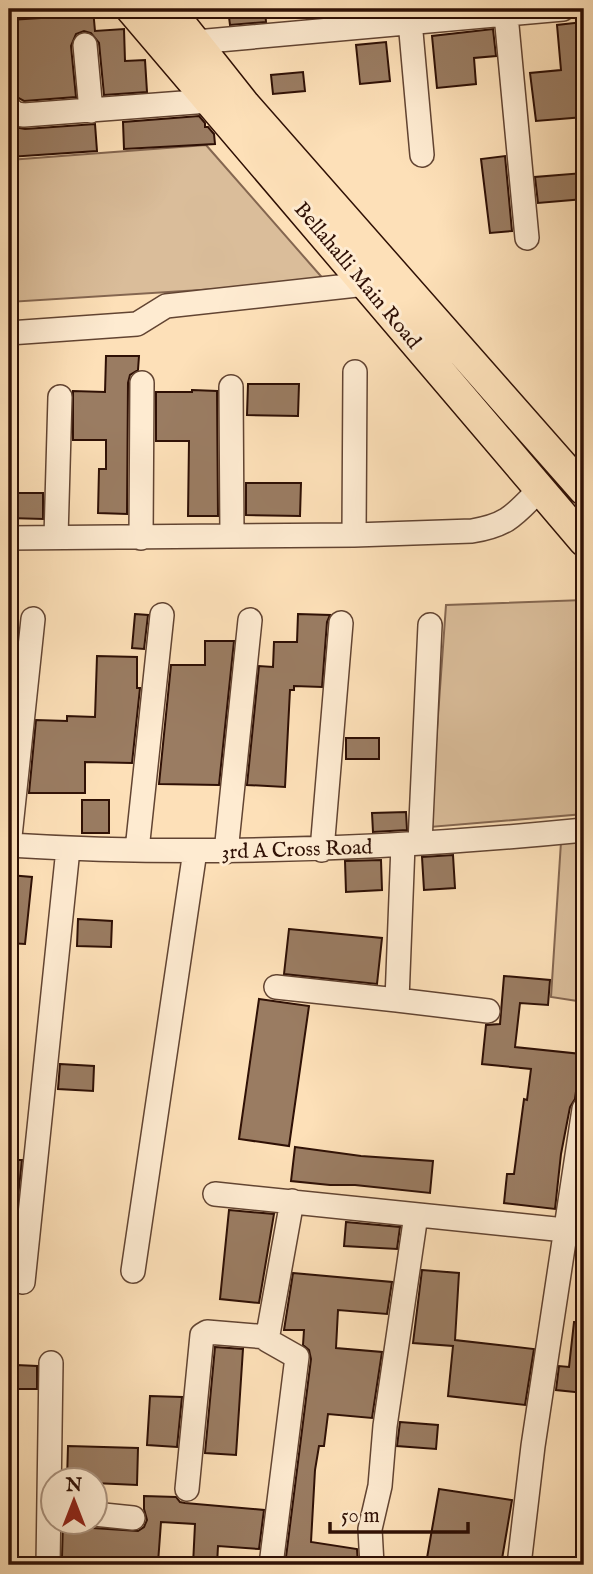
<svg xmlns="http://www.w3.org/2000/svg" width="593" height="1574" font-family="'IM FELL English',serif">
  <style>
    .green { fill: #dabd9a; stroke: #846650; stroke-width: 2 }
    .building { fill: #9a7c62; stroke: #2f1005; stroke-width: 2 }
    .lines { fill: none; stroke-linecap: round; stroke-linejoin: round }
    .minor-casing { stroke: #624432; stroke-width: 26 }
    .major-casing { stroke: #2f1005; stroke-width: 33 }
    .minor { stroke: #feebd1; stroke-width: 23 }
    .major { stroke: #fde0b8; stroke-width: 30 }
    .labels { text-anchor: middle; stroke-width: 6; stroke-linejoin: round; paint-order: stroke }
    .street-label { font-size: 21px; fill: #2f1005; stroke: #feebd1 }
  </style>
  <rect width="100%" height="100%" fill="#fde0b8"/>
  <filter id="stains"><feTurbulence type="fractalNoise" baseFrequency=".00286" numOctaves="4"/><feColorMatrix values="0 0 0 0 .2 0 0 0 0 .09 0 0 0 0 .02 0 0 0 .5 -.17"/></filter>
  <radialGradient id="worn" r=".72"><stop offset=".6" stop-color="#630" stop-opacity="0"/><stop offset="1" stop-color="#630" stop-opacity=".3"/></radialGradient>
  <path class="green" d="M206 145 326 282 9 302V160Z
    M584 600V814L430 827 446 605Z
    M584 839V1002L551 997 561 842Z"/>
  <path class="building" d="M39 9H93L95 31 124 29 125 61 145 60 147 92 104 95 99 43 91 33 84 31 76 34 71 46 76 97 24 101 11 94 9 20 40 18Z
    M228 9H265L266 22 230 25Z
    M583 22 584 117 536 121 530 73 561 70 557 25Z
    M493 29 496 56 474 58 476 84 437 88 432 36Z
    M386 42 390 81 360 84 356 45Z
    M303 72 305 91 273 94 271 75Z
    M199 116 205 123V127H208L214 134 215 144 124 149 123 122Z
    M95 124 97 151 9 157V126L25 129Z
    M505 156 512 231 490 233 481 159Z
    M583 173 584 199 538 203 535 177Z
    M106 356H139L138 370 130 375 128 383 127 514 98 513 99 469H106V440H73V391L105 392Z
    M248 384H299L298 416 247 415Z
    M192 390 217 391 218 516H188L189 441H156V392H192Z
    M246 483H301L300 516 246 515Z
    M9 493H43V519L9 518Z
    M135 614 148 615 144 649 132 648Z
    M298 614 330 615 327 622 322 687 294 686V690H290L285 787 247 785 259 666 273 667 274 642H297Z
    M205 641H234L219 785 159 784 171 665H205Z
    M97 656 137 657V688H140L132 763 85 762V793H29L36 720 67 721V716L95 717Z
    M346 738H379V759H346Z
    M82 800H109V833H82Z
    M406 812 407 830 373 832 372 813Z
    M453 855 455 888 424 890 422 857Z
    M381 860 382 890 346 892 345 861Z
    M9 875 32 877 25 944 9 943Z
    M78 919 112 921 111 947 77 946Z
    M289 929 382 938 377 984 284 974Z
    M504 976 550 980 548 1005 520 1003 515 1047 581 1054 575 1099 570 1107 561 1154 555 1209 504 1203 507 1174H514L524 1099 527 1100 531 1069 482 1064 486 1025 500 1024Z
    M259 999 309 1006 289 1146 239 1139Z
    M60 1064 94 1066 93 1091 58 1089Z
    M295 1147 361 1156 433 1161 430 1193 355 1185H330L291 1181Z
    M9 1160H22L9 1281Z
    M229 1210 274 1214 259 1303 220 1299Z
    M346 1222 400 1227 397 1249 344 1246Z
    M422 1270 459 1273 455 1340 534 1349 525 1405 448 1396 453 1346 413 1343Z
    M293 1273 392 1282 387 1314 338 1310 336 1348 382 1352 372 1418 328 1414 324 1446H319L315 1470 311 1542 357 1549 358 1565H285L311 1359 309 1350 303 1345 304 1330H284Z
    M574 1322 584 1323V1393L556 1390 559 1366 569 1367Z
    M215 1347 243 1349 236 1455 205 1453Z
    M16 1365 37 1366V1389H16Z
    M150 1396 182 1397 177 1447 147 1445Z
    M400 1422 438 1425 436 1449 397 1446Z
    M68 1446 138 1448 137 1485 94 1483V1480H67Z
    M439 1489 512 1500 501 1565H470L427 1558Z
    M144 1496 176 1497 180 1502 185 1503 264 1510 259 1549 218 1546 217 1565H193L195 1524 161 1522 158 1563 62 1557 63 1522H83L93 1528 138 1531 144 1527 147 1520 144 1509Z"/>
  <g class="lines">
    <defs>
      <path id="minor" d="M506 15 527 238
        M410 21 422 155
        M196 42 563 9
        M85 45 91 111
        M9 108 16 114 24 115 209 101
        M9 333 137 324 166 306 366 284
        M231 387 232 536
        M354 535 355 372
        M56 537 60 397
        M9 538 354 535 472 531C509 525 515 514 540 489
        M141 538 142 383
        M420 843 430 625
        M9 845C201 857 393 849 584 830
        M9 846 33 619
        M137 850 162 615
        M322 850 341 623
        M226 852 250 620
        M276 987 397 1000 403 845
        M397 1000 488 1011
        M215 1194 584 1232
        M133 1271 195 851
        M23 1282 68 849
        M187 1489 202 1335 207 1332 268 1337
        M94 1514 133 1518
        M48 1565 51 1363
        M271 1565 297 1357 267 1340 292 1201
        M372 1565 370 1529 380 1486 385 1426 416 1215
        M519 1565 533 1446 584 1109"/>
      <path id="major" d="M131 9 584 541
        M169 9 245 105 584 490"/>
    </defs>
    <use href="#minor" class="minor-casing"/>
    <use href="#major" class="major-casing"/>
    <use href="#minor" class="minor"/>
    <use href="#major" class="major"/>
  </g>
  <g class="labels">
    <g class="street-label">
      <text transform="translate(358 275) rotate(50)" y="7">Bellahalli Main Road</text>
      <text transform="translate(297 849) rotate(-2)" y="7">3rd A Cross Road</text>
    </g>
  </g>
  <rect width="593" height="1574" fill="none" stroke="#fde0b8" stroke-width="35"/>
  <rect x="10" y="10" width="572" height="1553" fill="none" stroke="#2f1005" stroke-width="3.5"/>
  <rect x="18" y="18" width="558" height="1539" fill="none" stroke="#2f1005" stroke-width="2"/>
  <g transform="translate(74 1501)"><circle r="33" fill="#feebd1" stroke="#ab937f" stroke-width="2"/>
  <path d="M0-5L12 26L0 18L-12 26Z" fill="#8f2418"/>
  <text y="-10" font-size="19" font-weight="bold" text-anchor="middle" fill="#2f1005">N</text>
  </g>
  <path d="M330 1522v10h138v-10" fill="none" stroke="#2f1005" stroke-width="3.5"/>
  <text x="341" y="1522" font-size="21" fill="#2f1005" stroke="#feebd1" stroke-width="5" paint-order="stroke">50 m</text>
  <rect width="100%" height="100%" filter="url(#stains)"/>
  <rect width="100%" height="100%" fill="url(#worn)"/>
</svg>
